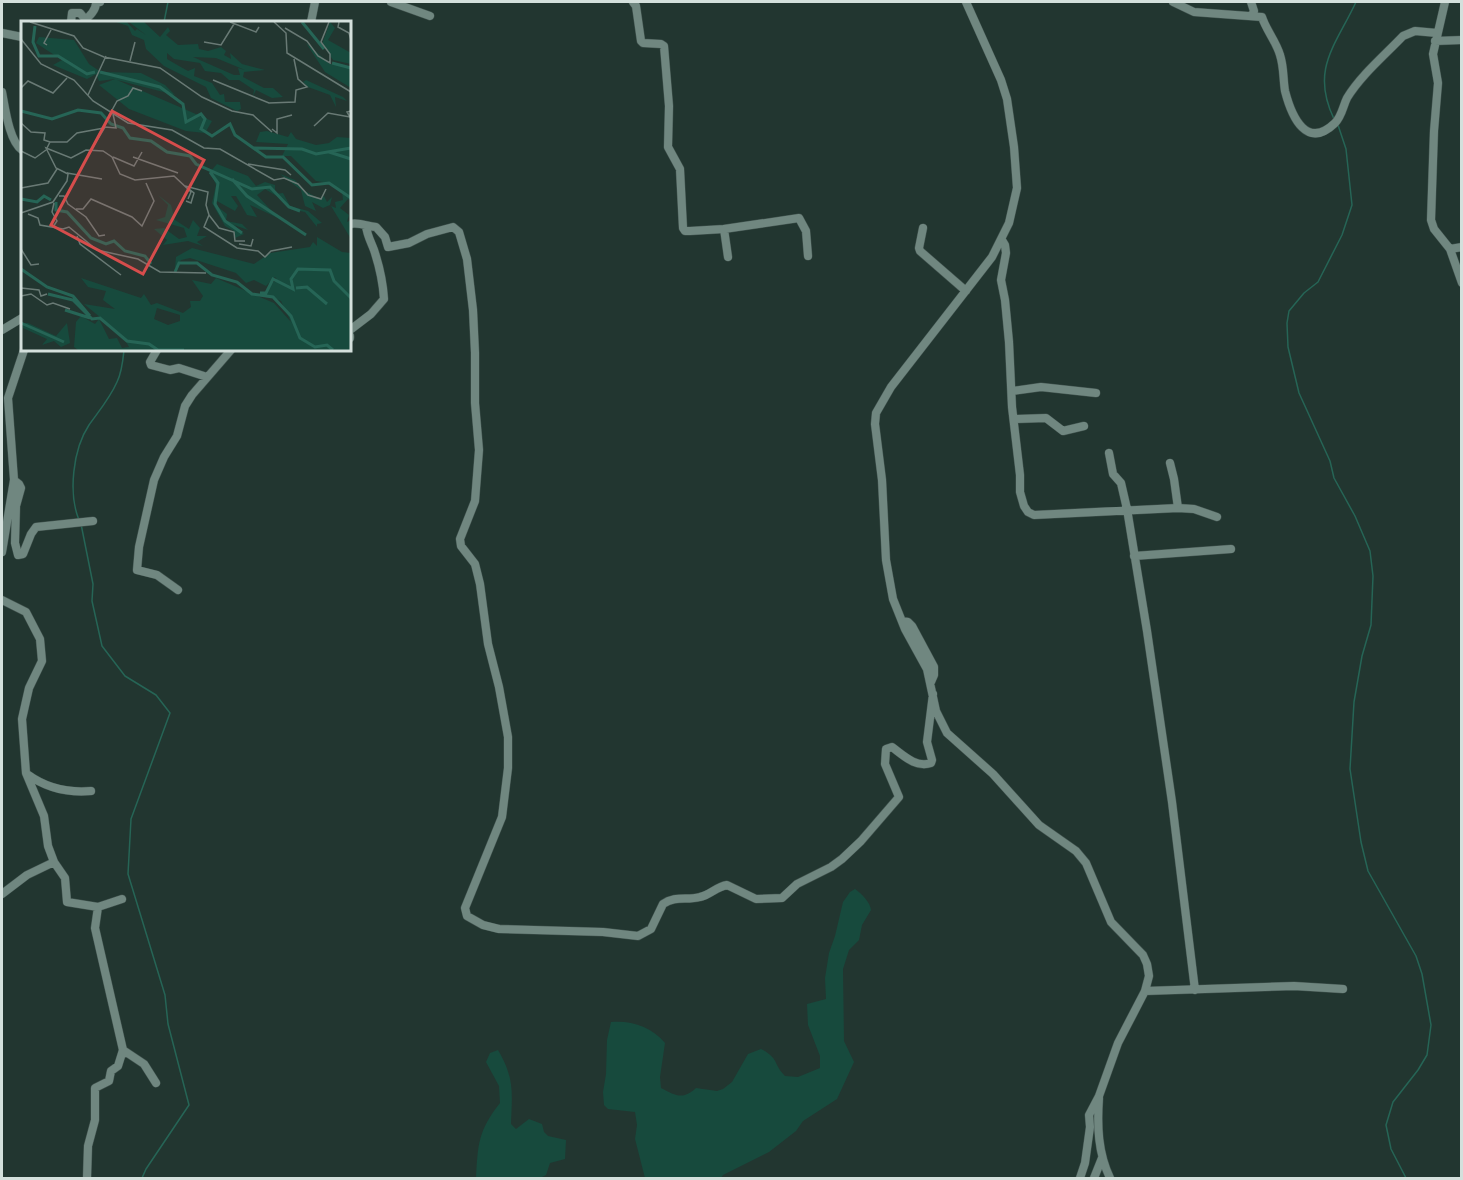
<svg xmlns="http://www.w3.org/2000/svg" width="1463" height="1180" font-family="'Fira Sans Condensed',sans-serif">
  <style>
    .green { fill: #174a3d }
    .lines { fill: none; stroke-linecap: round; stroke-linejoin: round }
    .stream { stroke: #266556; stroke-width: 1.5 }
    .minor-casing { stroke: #42544f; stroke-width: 9 }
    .minor { stroke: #708780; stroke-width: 8 }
    .inset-river { fill: none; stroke: #266556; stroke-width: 3 }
    .inset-road { fill: none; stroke: #697a75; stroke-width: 1.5 }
    .view { fill: #d64d4c; fill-opacity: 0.15; stroke: #d64d4c; stroke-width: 3 }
    .inset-edge { fill: none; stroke: #d4e0dc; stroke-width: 3 }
  </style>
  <rect width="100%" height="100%" fill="#223630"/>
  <path class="green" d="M855 889C862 894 870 902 871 910L862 925 859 940 849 950 843 969 844 1041 854 1062 837 1099 803 1121 796 1131 769 1152 723 1175 721 1178H645L635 1139 637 1125 635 1112 608 1109 604 1105 603 1092 606 1074 607 1040 611 1022C631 1020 652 1027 665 1043L660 1077 661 1088C676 1096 683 1100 696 1088L717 1091 723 1089 732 1082 748 1054 761 1049C779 1058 773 1064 785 1076L798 1077 820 1068V1056L808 1025 807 1004 826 999 825 978 829 953 835 936 843 902 850 892Z
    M498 1050C515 1079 512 1093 511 1124L516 1129 529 1119 542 1124 544 1132 548 1136 566 1140 565 1159 550 1163 546 1175 540 1178H476C478 1144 478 1131 500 1103L499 1086 486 1062 490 1053Z"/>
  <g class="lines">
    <path class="stream" d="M164 22 168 2
      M1334 119C1310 69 1336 45 1356 2
      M1338 125 1346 149 1352 205 1342 235 1318 282 1304 293 1289 311 1287 323 1288 347 1299 393 1330 461 1334 478 1355 516 1370 551 1373 576 1371 625 1362 656 1354 702 1350 769 1361 842 1368 871 1416 956 1422 974 1431 1025 1427 1055 1418 1070 1393 1102 1386 1125 1391 1149 1406 1178
      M79 520C68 493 73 449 89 425 99 411 110 398 117 382 122 372 123 360 124 350
      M81 524 93 584 92 601 102 646 125 676 156 695 170 713 131 819 128 874 165 995 168 1024 189 1105 146 1169 142 1178"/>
    <defs>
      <path id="minor" d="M391 2 430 16
        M633 2 636 6 641 41 643 43 661 44 664 46 669 106 668 147 680 169 683 228 685 231H690L724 229 728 257
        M966 2 1001 80 1007 99 1014 147 1017 188 1009 223 992 257 891 387 876 413 875 424 882 480 886 560 893 599 905 629 927 669 936 711 947 733 993 774 1039 825 1076 851 1086 863 1111 922 1143 955 1147 964 1149 976 1145 991 1118 1043 1099 1096 1089 1115 1090 1127 1085 1163 1080 1178
        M1173 2 1194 12 1262 17C1266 30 1276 41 1280 55 1284 67 1283 79 1285 91 1292 118 1307 150 1335 123 1342 116 1343 106 1347 98 1361 75 1385 55 1403 36L1415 31 1437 33
        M1251 2 1254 11 1252 15
        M1445 2 1433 54 1438 83 1434 131 1431 220 1434 229 1450 249 1462 283
        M71 22 72 13H80L85 19C90 17 96 9 96 3L100 2
        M311 22 315 2
        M2 33 22 37
        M1435 41 1462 40
        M2 92C5 107 9 141 22 150
        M350 224C359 222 367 226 376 227L385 237 388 247 409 243 427 234 453 227 459 232 467 259 473 310 475 353V403L479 450 475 501 460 539 461 546 475 564 480 584 488 644 499 687 508 737V768L502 817 465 908 467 916 483 925 499 929 603 932 638 936 651 929 663 904C676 895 687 901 700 897 710 895 716 887 727 885L756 899 782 898 797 884 831 867 842 859 861 841 899 797 885 764 886 749 892 747C904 756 916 768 931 763L932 760 927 742 933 694
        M923 228 919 248 920 251 966 291
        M724 229 799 218 806 231 808 256
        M1002 240 1005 245 1006 253 1001 280 1005 300 1009 342 1012 407 1020 475V492L1024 506 1028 512 1034 515 1178 508 1194 509 1217 517
        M1450 249 1462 247
        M2 330 22 318
        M350 330 371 314 384 299C383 283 379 265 374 250 371 242 367 235 366 226
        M350 336V338
        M157 350 150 362 151 365 170 370 179 368 207 377
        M1012 391 1041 387 1096 393
        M1014 419 1046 418 1063 431 1084 426
        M1109 453 1113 474 1121 483 1127 509 1147 631 1172 802 1195 990
        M1170 463 1174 479 1178 508
        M14 480 19 484 21 488 16 506 15 543 18 555 23 554 31 534 36 527 93 521
        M2 552 14 480 8 398 24 350
        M1134 556 1231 549
        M178 590 157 575 137 570 139 547 154 480 164 457 177 436 185 406 192 395 231 350
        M2 600 26 612 40 639 42 661 29 688 22 719 26 773 44 816 48 846 54 862 65 878 67 902 98 907 95 928 123 1050 118 1066 111 1071 109 1081 95 1088V1120L88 1146 87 1178
        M902 621 908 622 912 626 934 667V675L931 682
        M27 774C46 788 67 793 91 791
        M2 894 27 875 54 862
        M98 907 122 899
        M1145 991 1294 986 1343 989
        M123 1050 144 1064 156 1083
        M1099 1098C1097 1126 1098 1153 1110 1178
        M1094 1178 1102 1158"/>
    </defs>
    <use href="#minor" class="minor-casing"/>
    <use href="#minor" class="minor"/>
  </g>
  <g transform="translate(21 21)">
    <rect width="330" height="330" fill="#223630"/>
    <path d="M95 1H106L114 10 116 8 125 14 108 1H123L139 16 147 6 149 10 145 14 157 24 177 23 178 28 187 30 200 26 205 30 203 34 210 38 209 32 221 43 244 49 223 51 222 56 243 67H252L262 76 251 77 235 69 232 75 233 69 218 59H208L200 52 184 50 179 42 153 38 146 32V38L158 45 167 50 174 47 173 55 191 62 199 74 203 73 204 81H219L220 88 216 90 190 77 185 66 143 45 125 28 123 19 111 14 107 5ZM172 36 195 37 224 49 217 47 219 54H213ZM309 1 314 7 307 19 330 32V43L312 39 301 23ZM18 16 53 19 68 43 80 51 120 52 144 64 154 74 96 59 191 100 184 112 165 110 108 88 78 64 94 58 78 60 75 53 66 58 32 44 41 39 15 22ZM285 22 309 43 330 46V67L304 51ZM285 59 322 76 326 80 314 76 315 86 309 74 287 66 282 61ZM246 110 267 116 270 111 275 118 295 124 308 122 316 116 330 117V180L327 178 319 187 328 194 326 201 330 199V218L310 185 315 187 314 181 322 179 321 170 309 162 295 160 270 135H261L267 123 235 121 239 111ZM196 143 227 155 235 165 244 161 254 164V173L262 172 269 185 287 190 301 202 296 203V206L284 191 269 188 264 180 244 168 236 174 257 197 229 184 236 196 226 194 215 175H210L217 185 214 190 194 179 197 186 206 193 205 200 221 203 227 209 213 204 223 213 214 217 213 210 204 205 191 182 195 164 189 151ZM259 153 274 159 282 169 299 178 303 175 306 181 311 176 309 184 302 187 291 181 295 190 284 185 280 169ZM137 174 150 184 154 199 168 208 172 199 179 207 176 215H186L176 221 182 225 167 220 142 224 146 219 133 208 143 207 158 218 166 216 163 207 135 199 144 196 147 184ZM296 216 321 231 330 232V329H57L53 326 55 301 60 295 74 303 78 298 88 318 96 317 101 327 108 326 102 315 63 283 94 288 82 279 85 270 67 266 60 257 120 277 123 273 130 284 136 282 162 292 170 286 169 280H179L182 275 171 259 190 263 195 257 253 282 270 301 260 280 244 273 251 261 257 260 254 256 245 265 233 259 225 262 215 252 169 237 160 239 154 247 155 236 171 227 233 243 249 232 289 226 292 221 296 225ZM136 287 159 294V300L147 304 133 298ZM7 302 35 315 46 302 49 322 40 326 33 320 21 324 26 318 2 307 1 302Z" fill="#174a3d" fill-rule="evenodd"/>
    <path class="inset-river" d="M281 1 303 28M14 5 12 21 18 35H37L66 53 74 51M311 42 330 47M79 51 139 66 162 83 165 101 180 93 184 98 180 108 191 115 209 103 214 114 245 136H262L291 164 308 162 330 177M0 90 31 98 57 89 80 92 90 103 102 107 109 117 130 120 146 131 169 135 175 143 231 168 249 166 268 186 279 190M233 127 281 128 295 133 330 127M308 131 330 138M189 151 197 162 194 183 204 200 221 212M211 158 226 175 285 214M0 178 16 181 23 175 30 179M35 181V189L46 191 70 217 85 223 93 220 104 230 124 235 130 243M0 248 26 266 52 275 69 295M154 251 158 242H176L191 254 216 261 231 273 252 276 270 295 279 317 294 326 306 324 312 329M275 267 286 266 306 283M239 272H245L252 258 272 268 270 258 277 248 309 249 313 260 330 277M27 273 52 279 71 298 79 297 106 320 128 323 137 329H163M44 289 69 297M0 302 43 321"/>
    <path class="inset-road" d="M9 1 53 15 62 27 83 36 139 47 181 76 211 90 232 94 251 111M209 1 235 11 238 6M253 1 265 12 266 32 330 71M318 1 317 6 328 12 330 19M264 7 286 20 297 35 309 42V33L300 21 308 1M0 18 20 43 53 59 72 80 107 102 151 109 183 127 199 128 253 159 263 157 277 163 287 174 300 178 305 168M183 21 200 24 213 3M26 24 23 22 30 9M109 40 114 21M192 59 248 82 274 81 275 69 286 66 277 58 273 38M0 67 7 60 32 72 46 57M67 74 85 35M90 91 96 80 107 75 112 67 121 70M0 102 10 111 24 112 23 119 29 121M293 105 307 92 329 96 326 91 330 90M251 108 256 112V98L271 94M26 127 29 121H46L56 112 83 107M70 129 84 106 95 107 92 93M0 130 14 137 25 129M92 136 113 145 121 131M112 136 157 152M227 143 264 149 270 154M46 152 81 158M164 165 187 171 185 184 188 194 183 206 216 227 237 230 244 236 250 230 271 226M0 167 27 162 36 148M38 175H43L47 183 65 196 78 215 84 214M165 180 170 182 173 172 168 168M55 188H62L70 178 111 196 121 205 133 180 125 162M0 192 32 181 46 160 47 153 35 147 25 127 50 137 65 129 82 130 91 136 99 153 114 159 153 155 170 171 167 178M7 193 17 197 19 204 42 208 48 206 76 229 117 238 139 251 185 252M188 194 198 207 213 211 214 220H224M32 206 36 200 31 191 33 182M56 215 59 223 100 254M218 223 230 225 232 218M0 228 10 244 18 243M0 267 18 269 20 275 26 273M0 275 10 273 26 284 32 282 49 288"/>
    <path class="view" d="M91 90 183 139 122 253 30 204Z"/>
    <rect width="330" height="330" class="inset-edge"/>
  </g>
  <rect width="1463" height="1180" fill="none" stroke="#d4e0dc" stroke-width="6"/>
</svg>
